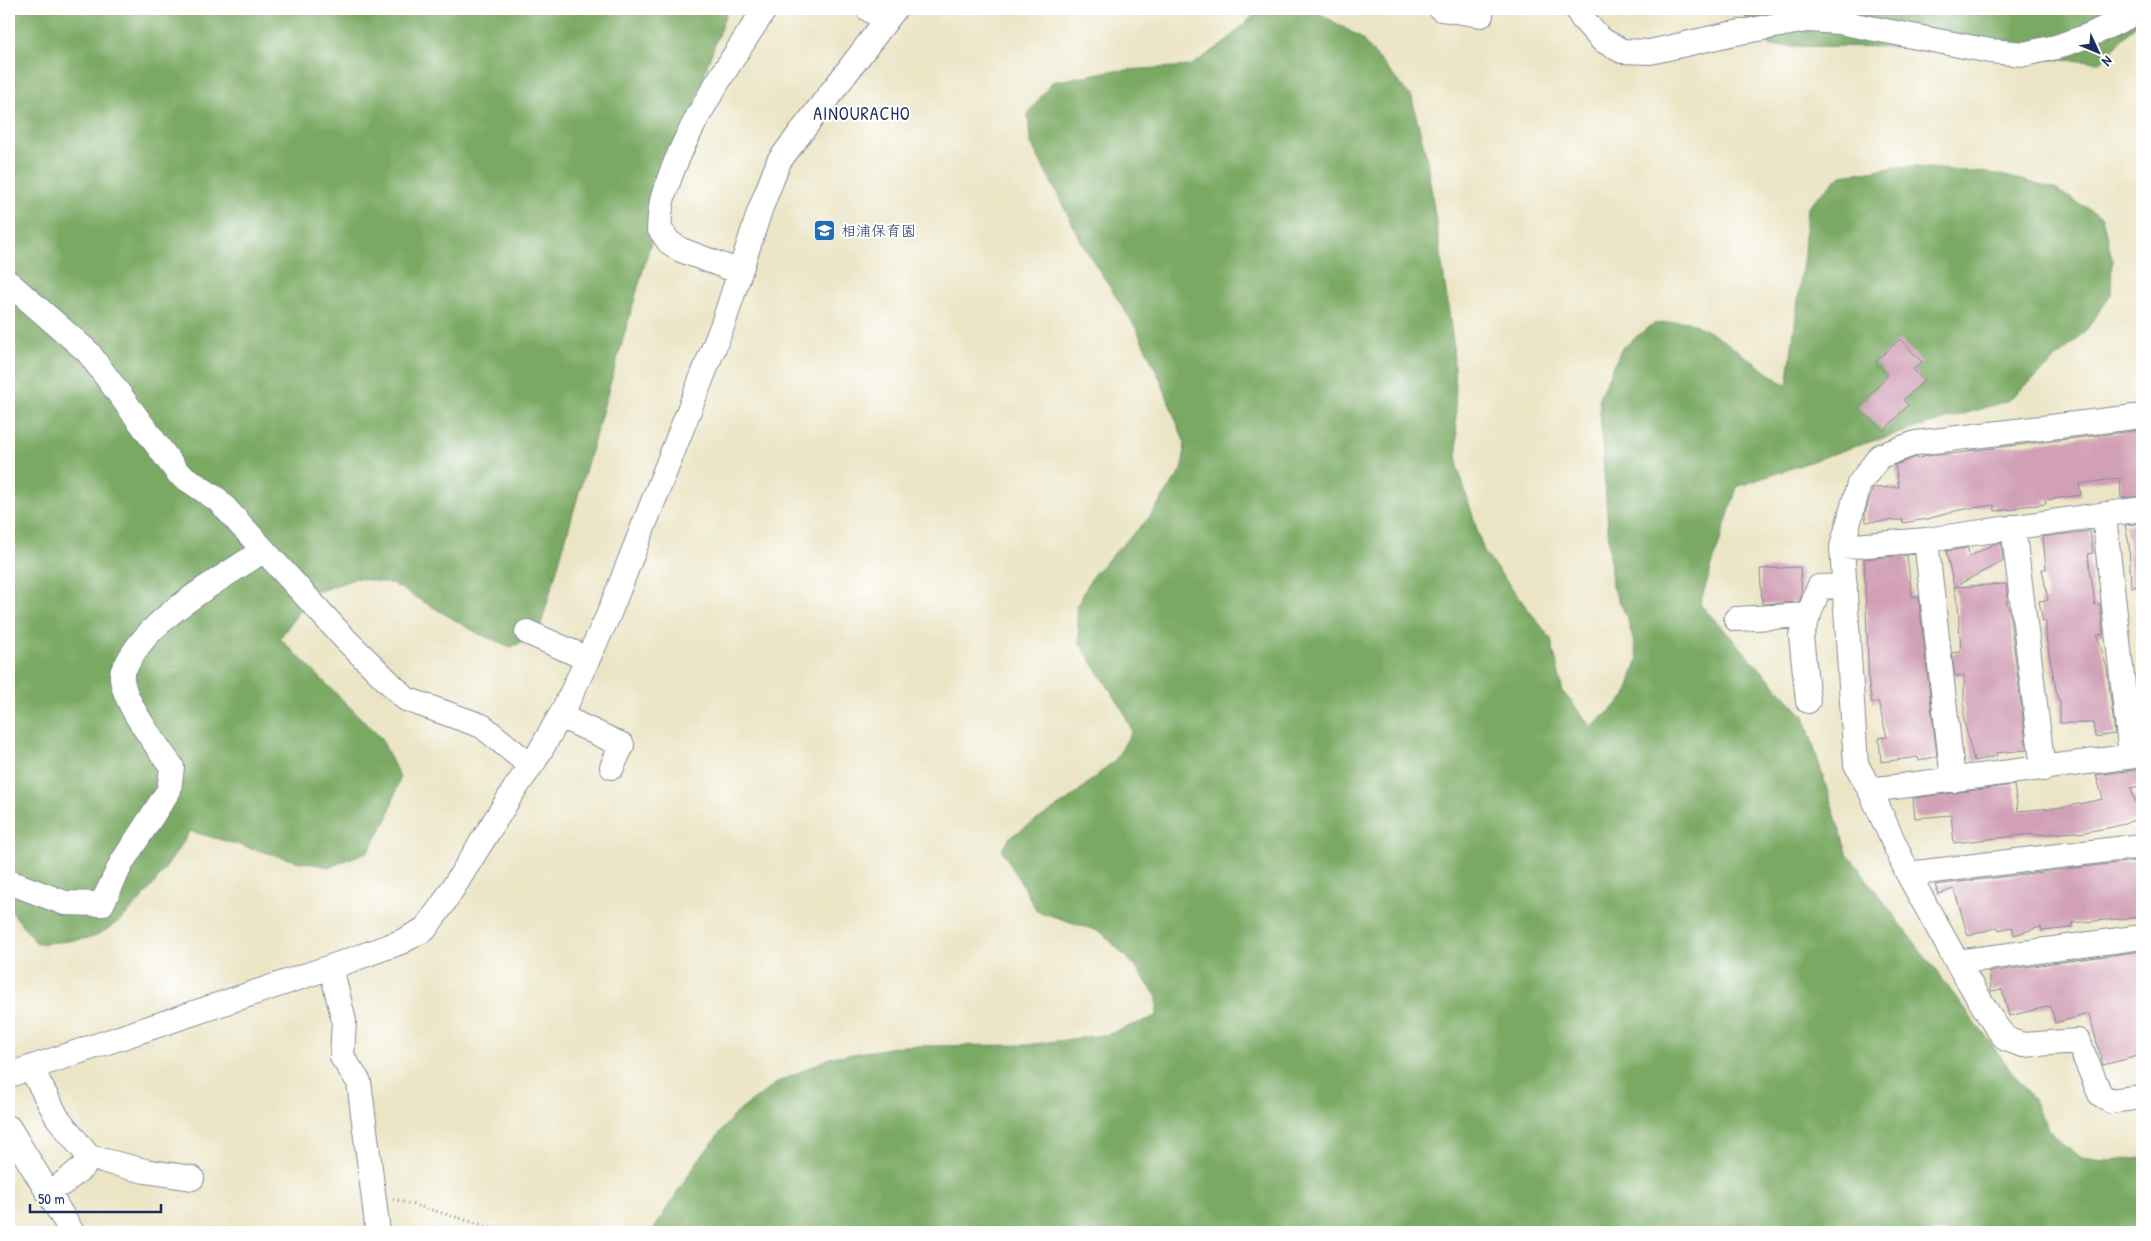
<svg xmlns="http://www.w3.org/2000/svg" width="2151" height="1241" font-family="'Patrick Hand','Klee One',sans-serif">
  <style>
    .forest { fill: #79a962; stroke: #4a6c60 }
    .building { fill: #d2a0b6 }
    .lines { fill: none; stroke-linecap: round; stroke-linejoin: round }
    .minor-casing { stroke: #838a92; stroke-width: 26 }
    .path { stroke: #838a92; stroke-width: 3; stroke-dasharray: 1 4; stroke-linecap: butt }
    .minor { stroke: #fff; stroke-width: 24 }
    .labels { text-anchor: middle; stroke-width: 4; stroke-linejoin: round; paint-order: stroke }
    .poi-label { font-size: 15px; fill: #1b2f5e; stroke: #fff; text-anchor: start }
    .quarter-label { font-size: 18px; letter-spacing: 1px; fill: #1b2f5e; stroke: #fff }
  </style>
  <rect width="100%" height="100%" fill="#fff"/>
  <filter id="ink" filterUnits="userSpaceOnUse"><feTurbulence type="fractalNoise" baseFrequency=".02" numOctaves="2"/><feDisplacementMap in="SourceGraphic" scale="10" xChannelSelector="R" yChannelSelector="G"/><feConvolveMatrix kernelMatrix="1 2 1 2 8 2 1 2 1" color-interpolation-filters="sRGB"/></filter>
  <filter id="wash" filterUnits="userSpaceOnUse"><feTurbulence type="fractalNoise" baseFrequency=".0096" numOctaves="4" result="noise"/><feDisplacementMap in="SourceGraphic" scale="20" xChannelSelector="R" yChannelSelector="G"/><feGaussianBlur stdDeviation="1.12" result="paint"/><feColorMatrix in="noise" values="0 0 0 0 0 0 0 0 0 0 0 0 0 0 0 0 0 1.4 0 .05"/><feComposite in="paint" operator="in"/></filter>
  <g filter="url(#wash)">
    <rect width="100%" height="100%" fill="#ebe5c5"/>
    <path class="forest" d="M9 9H728L708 63 660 211 538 635 511 647 479 634 393 584 357 578 317 592 299 612 280 638 381 738 400 778 387 819 369 851 330 867 296 861 190 831C167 867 135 918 95 936 82 941 52 942 37 944L9 908Z
      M1275 9 1314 10 1360 37 1412 98 1427 160 1453 341 1458 468 1484 552 1551 639 1563 692 1592 727 1626 696 1638 658 1627 617 1612 587 1599 397 1622 348 1653 324 1688 321 1717 336 1787 386 1804 254 1807 207 1841 175 1905 166 1998 174 2055 189 2102 217 2112 258 2111 295 2087 329 2042 372 2007 401 1853 447 1737 487 1700 604 1804 716 1847 853 2032 1098C2046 1126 2061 1155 2096 1160 2110 1163 2128 1158 2142 1157V1232H652L697 1162 735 1114 778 1082 832 1057 903 1046 1027 1045 1109 1034 1157 1016V997L1134 965 1101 932 1037 911 1002 850 1010 837 1067 801 1116 759 1132 731 1122 708 1080 644 1076 608 1093 575 1148 519 1182 470 1185 444 1161 381 1136 328 1086 250 1030 141 1028 114 1052 82 1110 71 1190 66 1223 44 1257 12Z
      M1738 9H2142V18L2101 62 1993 56 1913 47 1771 46Z"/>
    <g id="blocks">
      <path class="building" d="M1900 339 1922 362 1913 369 1924 381 1903 400 1908 405 1884 431 1858 408 1888 375 1875 362Z
        M2142 430V496L2121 498 2120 478 2079 484 2081 495 2045 500 2046 504 2017 507V509L1995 511 1994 505 1959 510 1928 519 1903 523V520L1866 522 1865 513 1873 488 1899 487 1895 465 1916 457 1917 459 1926 456 1968 452V451Z
        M2142 523V586L2131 587 2129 543 2125 525Z
        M2090 531 2093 553 2088 554 2095 605 2100 604 2103 634 2097 635 2107 668 2115 734 2095 737 2093 723H2060V700H2058L2046 637V620L2043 622 2039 601 2048 600 2042 569H2046L2043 537Z
        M2001 543 2003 561 1954 587 1946 551 1968 548 1969 557 1994 544Z
        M1907 555 1912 597 1918 596 1919 602 1937 756 1919 761 1918 757 1881 762 1879 738 1887 737 1878 702 1872 703 1869 685 1864 559Z
        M1800 567 1802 594 1799 602 1762 604 1760 569Z
        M2006 584 2008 601H2006L2009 609 2027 750 1996 753 1997 756 1974 761 1964 721V675L1955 676 1952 653 1961 652 1958 606 1954 587Z
        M2142 769V785L2131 788 2141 818 2113 827 2079 833 2078 832 2032 835V834L1954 843 1951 815 1915 818 1913 798 2014 785 2018 811 2064 807 2103 799 2096 775Z
        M2142 860V917L2072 923V928L2042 931 2041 927 2014 935 2012 927 1999 930 1998 927 1968 936 1954 889 1938 894 1935 885Z
        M2142 951V1055L2103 1065 2089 1014 2055 1023 2051 1006 2009 1016 2002 989 1991 991 1989 972Z"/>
    </g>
  </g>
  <g filter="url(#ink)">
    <use href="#blocks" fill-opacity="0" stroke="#838a92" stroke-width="1"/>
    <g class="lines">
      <defs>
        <path id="minor" d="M868 9 886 20
          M1441 9 1481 15
          M1577 9 1582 18 1602 40 1622 51 1650 52 1730 34 1807 20 1839 22 1990 51 2024 54 2056 47 2090 35 2142 10
          M740 272 681 250 669 242 659 228C660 218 660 207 663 197 684 129 726 68 765 9
          M9 283 88 352 178 473 218 500 346 640 406 699 482 726 531 766
          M2142 416 1916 443 1880 456 1859 484 1842 547 1856 764 1870 790 1908 874 1957 962 1995 1025 2006 1039 2023 1045 2078 1041 2100 1094 2110 1101 2142 1097
          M2104 516 2131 756
          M2013 527 2043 769
          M1926 540 1953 780
          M1842 547 1926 540 2142 509
          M1736 619 1809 615
          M527 632 588 659
          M1808 701 1801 636 1819 587 1845 586
          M560 716 622 745 612 767
          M1870 790 2142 755
          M1908 874 2142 846
          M12 883 65 903 102 904 122 862 169 790 172 767C158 747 120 699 122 674 122 671 125 667 127 664 150 616 220 580 264 550
          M1957 962 2142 937
          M331 967 344 1021 342 1057 359 1082 378 1232
          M31 1068 57 1117 89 1157 145 1171 192 1178
          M9 1075 331 967 401 942 425 929 443 904 514 790 535 760 564 709 608 616 723 324 760 210 779 161 895 9
          M9 1128 72 1232
          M62 1184 83 1167 89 1157"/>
      </defs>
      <use href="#minor" class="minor-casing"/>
      <path class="path" d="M393 1199 508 1232"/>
      <use href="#minor" class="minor"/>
    </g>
  </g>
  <defs>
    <symbol id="school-square" viewBox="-11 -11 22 22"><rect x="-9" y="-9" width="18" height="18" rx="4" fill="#1f6fb2" stroke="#fff"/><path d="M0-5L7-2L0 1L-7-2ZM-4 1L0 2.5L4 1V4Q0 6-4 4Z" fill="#fff"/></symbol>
  </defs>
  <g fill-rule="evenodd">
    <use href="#school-square" x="812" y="218" width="25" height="25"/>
  </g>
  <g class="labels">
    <g class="poi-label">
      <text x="841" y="236">相浦保育園</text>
    </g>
    <g class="quarter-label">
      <text x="862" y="120">AINOURACHO</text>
    </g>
  </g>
  <rect width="2151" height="1241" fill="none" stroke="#fff" stroke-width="30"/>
  <g transform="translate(2098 52) rotate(134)" stroke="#ffffff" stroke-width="4" paint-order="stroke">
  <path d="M0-4L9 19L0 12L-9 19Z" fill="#1b2f5e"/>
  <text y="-8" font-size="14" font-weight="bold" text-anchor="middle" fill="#1b2f5e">N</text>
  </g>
  <path d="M30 1204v8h131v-8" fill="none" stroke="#1b2f5e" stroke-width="2.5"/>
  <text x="38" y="1204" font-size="15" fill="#1b2f5e" stroke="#ffffff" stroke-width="4" paint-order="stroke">50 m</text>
</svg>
